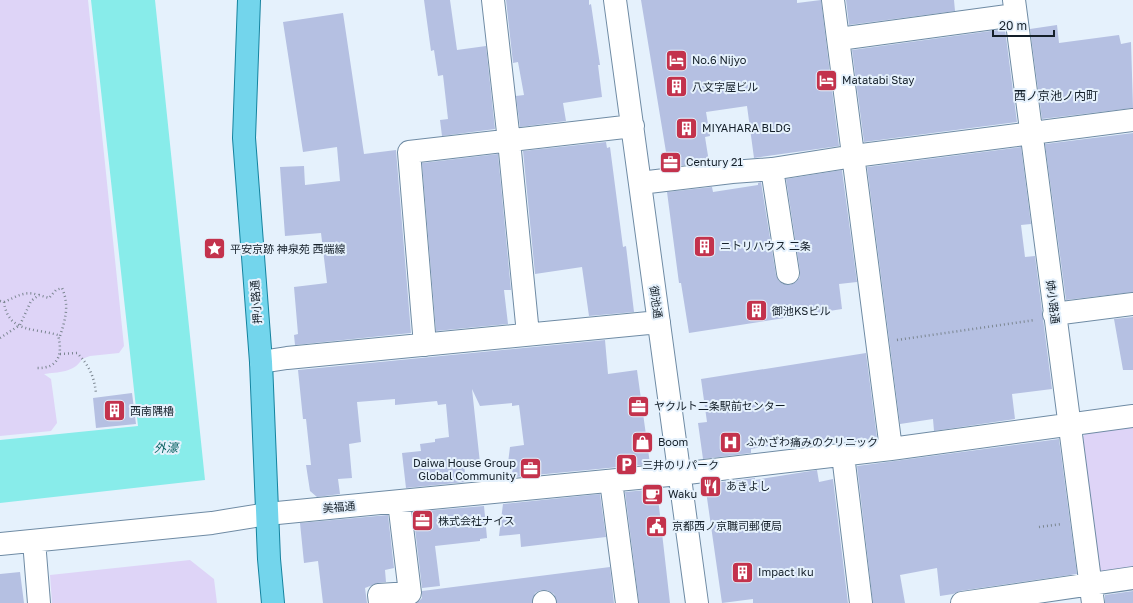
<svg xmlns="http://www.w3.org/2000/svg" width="1133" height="603" font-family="'Golos Text','Noto Sans JP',sans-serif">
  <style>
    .green { fill: #ded4f7 }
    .water { fill: #88ecea }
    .building { fill: #b5c0e2 }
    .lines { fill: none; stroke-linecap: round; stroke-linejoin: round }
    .minor-casing { stroke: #6f8ba4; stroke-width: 24 }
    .major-casing { stroke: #15839f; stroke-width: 24 }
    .path { stroke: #7b8691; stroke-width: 2.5; stroke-dasharray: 1 3; stroke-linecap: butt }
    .minor { stroke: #fff; stroke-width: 22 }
    .major { stroke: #73d5ec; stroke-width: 22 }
    .labels { text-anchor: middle; stroke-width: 4; stroke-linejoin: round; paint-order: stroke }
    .poi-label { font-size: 11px; fill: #141f29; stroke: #e5f1fc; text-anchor: start }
    .street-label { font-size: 11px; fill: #141f29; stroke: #e5f1fc }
    .neighbourhood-label { font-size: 12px; fill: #141f29; stroke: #e5f1fc }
    .water-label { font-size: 12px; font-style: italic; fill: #096262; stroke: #e5f1fc }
  </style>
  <rect width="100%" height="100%" fill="#e5f1fc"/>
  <path class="green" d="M0 0H88L124 346 119 353 90 356 82 359C74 373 58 372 44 374L51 379 57 423 51 431 0 436Z
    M1133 426V572L1106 576 1098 570 1079 441 1086 433Z
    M190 560 214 579 217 603H52L50 575Z"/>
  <path class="water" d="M91 0H155L205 480 0 503V440L138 426Z"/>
  <path class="building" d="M424 0H450L457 50 486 46 495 129 442 136 440 120 448 119 443 75 438 76 434 50 431 51Z
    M506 0H589V5L591 4 600 65H598L602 97 563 103 566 121 520 127 516 96 524 95 518 62 513 63Z
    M641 0H797V3L821 0 839 146 754 158 747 106 706 112 710 136 705 137 709 162 663 168 661 153 666 152Z
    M846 0H954L955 11 849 25Z
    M343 13 364 154 396 150 411 333 295 345 294 335 298 334 294 287 327 283 321 233 285 236 280 167 304 166 305 185 340 181 337 147 303 152 283 22Z
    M1057 25 1059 43 1119 35 1121 44 1131 42 1133 108 1042 119 1030 29Z
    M1005 29 1017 122 864 142 852 50Z
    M1133 133V292L1066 300 1045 144Z
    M606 142 607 148 610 147 623 247 626 246 634 312 589 316 582 267 535 274 523 151Z
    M1021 147 1031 224 1021 225 1025 257 1035 256 1052 389 1012 394 1015 419 934 431 933 419 900 424 867 167Z
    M498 154 511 290H504L508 324 436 331 422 163Z
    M842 170 857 282 839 284 842 309 689 333 681 283H679L667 192 712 187 713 192 758 185V183L761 182 776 275 779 281 783 284 790 285 796 282 800 277V271L786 179Z
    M1133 317V370H1123L1114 319Z
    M605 340 608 374 637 370 650 464 515 477 508 463 510 447 524 445 519 405 512 406V403L480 406 472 389 480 463 464 464 466 482 406 488 402 453 421 451 420 444 435 442V439L449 437 446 404 438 405 437 401 395 405V399L357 402 361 442 349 444 352 478 338 479 340 494 317 497 310 491 306 465H311L306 419H303L298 370Z
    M866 353 877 438 850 441H846L845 438 813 441V446L792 448 791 443 781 444 751 449V453L703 459 698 423 707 422 701 379Z
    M132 393 136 424 96 428 93 398Z
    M1059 439 1077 574 960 591 953 594 940 596 937 568 900 575 905 603H873L857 466Z
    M817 470 819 482 833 479 848 603H753V599L722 603 705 484 755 478V480Z
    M657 489 670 603H639L625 492Z
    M600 494 606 537 521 547 520 534 499 536 503 504Z
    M484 506 487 538 480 539V541L435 546 440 586 422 588 413 512Z
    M388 515 394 568 385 570 386 582 378 583 365 588 367 603H323L318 561 304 563 300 523Z
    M610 567 614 603H557L554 594 547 590H541L535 593 532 603H417L422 598V591Z
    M20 572 24 603H0V574Z
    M1133 591V603H1105V595Z"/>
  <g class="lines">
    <defs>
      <path id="minor" d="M493 0 509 141 528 334
        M615 0 697 603
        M833 0 891 449
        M1014 0 1093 603
        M839 39 1015 15
        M772 169 788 273
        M640 183 732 172 772 169 854 156 1133 120
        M1054 314 1133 304
        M425 345 409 152 633 126
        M261 362 287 358 659 322
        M843 455 861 603
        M611 481 627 603
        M34 541 39 603
        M0 544 212 523 267 514 679 474 891 449 1133 416
        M544 602 545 603
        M380 603 379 595 410 593 399 502
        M962 603 1133 578"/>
      <path id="major" d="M249 0 244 138 261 362 269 559 273 603"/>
    </defs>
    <use href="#minor" class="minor-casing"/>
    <use href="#major" class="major-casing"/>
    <path class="path" d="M0 301 4 302C8 333 35 328 58 335 63 354 59 369 36 368
      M4 302C16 297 25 290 38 295
      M0 338 20 325 31 301 39 295 49 298 56 290 62 288C70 306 65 321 59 339
      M897 340 1035 320
      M60 354 77 353C89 365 94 376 96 393
      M1039 527 1062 524"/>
    <use href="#minor" class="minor"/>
    <use href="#major" class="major"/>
  </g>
  <defs>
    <symbol id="hotel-square" viewBox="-11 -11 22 22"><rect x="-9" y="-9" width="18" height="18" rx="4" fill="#c3324c" stroke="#e5f1fc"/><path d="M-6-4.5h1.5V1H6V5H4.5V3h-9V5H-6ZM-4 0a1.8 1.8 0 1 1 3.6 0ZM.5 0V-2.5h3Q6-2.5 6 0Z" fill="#fff"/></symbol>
    <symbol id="building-square" viewBox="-11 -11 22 22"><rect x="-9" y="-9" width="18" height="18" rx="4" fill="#c3324c" stroke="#e5f1fc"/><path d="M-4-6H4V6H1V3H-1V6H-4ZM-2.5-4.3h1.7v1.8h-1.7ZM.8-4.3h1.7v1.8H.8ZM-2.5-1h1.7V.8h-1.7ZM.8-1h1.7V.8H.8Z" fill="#fff"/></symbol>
    <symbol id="office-square" viewBox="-11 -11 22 22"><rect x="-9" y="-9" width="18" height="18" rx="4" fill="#c3324c" stroke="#e5f1fc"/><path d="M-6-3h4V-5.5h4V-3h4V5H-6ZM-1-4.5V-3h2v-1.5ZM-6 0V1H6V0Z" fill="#fff"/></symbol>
    <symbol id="sight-square" viewBox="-11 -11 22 22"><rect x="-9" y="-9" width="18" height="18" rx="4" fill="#c3324c" stroke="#e5f1fc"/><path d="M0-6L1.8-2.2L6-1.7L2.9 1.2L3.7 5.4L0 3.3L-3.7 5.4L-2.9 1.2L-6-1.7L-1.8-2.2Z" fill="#fff"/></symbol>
    <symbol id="shop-square" viewBox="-11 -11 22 22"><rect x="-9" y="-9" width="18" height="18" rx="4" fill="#c3324c" stroke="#e5f1fc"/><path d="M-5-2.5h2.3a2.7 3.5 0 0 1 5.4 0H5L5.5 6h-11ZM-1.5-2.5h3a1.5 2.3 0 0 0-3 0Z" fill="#fff"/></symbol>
    <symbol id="hospital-square" viewBox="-11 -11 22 22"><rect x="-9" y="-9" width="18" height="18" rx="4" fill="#c3324c" stroke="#e5f1fc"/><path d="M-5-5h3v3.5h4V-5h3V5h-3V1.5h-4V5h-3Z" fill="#fff"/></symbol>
    <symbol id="parking-square" viewBox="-11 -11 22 22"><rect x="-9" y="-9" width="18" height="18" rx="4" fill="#c3324c" stroke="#e5f1fc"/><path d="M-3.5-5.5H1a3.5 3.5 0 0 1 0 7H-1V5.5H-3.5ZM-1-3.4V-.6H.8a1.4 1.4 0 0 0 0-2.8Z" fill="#fff"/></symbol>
    <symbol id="restaurant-square" viewBox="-11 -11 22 22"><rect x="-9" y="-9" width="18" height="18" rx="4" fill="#c3324c" stroke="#e5f1fc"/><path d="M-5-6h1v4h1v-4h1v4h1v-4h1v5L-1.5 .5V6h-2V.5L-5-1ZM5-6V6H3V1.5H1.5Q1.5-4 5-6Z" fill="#fff"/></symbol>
    <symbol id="cafe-square" viewBox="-11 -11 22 22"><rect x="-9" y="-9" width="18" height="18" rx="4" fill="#c3324c" stroke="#e5f1fc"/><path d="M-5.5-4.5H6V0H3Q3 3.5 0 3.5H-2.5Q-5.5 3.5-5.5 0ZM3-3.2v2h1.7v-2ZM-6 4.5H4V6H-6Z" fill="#fff"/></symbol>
    <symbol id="civic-square" viewBox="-11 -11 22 22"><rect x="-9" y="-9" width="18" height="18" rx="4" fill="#c3324c" stroke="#e5f1fc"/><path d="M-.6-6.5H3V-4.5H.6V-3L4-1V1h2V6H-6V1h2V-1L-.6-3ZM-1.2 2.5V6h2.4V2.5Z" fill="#fff"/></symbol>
  </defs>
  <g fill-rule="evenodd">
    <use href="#hotel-square" x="664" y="48" width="25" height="25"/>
    <use href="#hotel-square" x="814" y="68" width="25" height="25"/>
    <use href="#building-square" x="664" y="74" width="25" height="25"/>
    <use href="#building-square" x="674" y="116" width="25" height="25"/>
    <use href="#office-square" x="658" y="150" width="25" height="25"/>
    <use href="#building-square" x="692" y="234" width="25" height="25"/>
    <use href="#sight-square" x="202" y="236" width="25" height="25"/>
    <use href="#building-square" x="744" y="298" width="25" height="25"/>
    <use href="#office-square" x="626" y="394" width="25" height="25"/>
    <use href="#building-square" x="102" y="398" width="25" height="25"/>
    <use href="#shop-square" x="630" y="430" width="25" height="25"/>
    <use href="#hospital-square" x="718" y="430" width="25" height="25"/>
    <use href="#parking-square" x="614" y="452" width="25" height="25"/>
    <use href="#office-square" x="518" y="456" width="25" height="25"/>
    <use href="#restaurant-square" x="698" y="474" width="25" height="25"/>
    <use href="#cafe-square" x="640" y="482" width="25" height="25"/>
    <use href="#office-square" x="410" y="508" width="25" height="25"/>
    <use href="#civic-square" x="644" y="514" width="25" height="25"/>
    <use href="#building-square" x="730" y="560" width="25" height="25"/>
  </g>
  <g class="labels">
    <g class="poi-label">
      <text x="692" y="64">No.6 Nijyo</text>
      <text x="842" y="84">Matatabi Stay</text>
      <text x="692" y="91">八文字屋ビル</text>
      <text x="702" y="132">MIYAHARA BLDG</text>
      <text x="686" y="166">Century 21</text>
      <text x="720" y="250">ニトリハウス 二条</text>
      <text x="230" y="253">平安京跡 神泉苑 西端線</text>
      <text x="772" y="315">御池KSビル</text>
      <text x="654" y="410">ヤクルト二条駅前センター</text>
      <text x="130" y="415">西南隅櫓</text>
      <text x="658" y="446">Boom</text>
      <text x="746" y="446">ふかざわ痛みのクリニック</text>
      <text x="516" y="467" text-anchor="end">Daiwa House Group<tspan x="516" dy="13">Global Community</tspan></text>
      <text x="642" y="469">三井のリパーク</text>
      <text x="726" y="490">あきよし</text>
      <text x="668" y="498">Waku</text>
      <text x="438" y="525">株式会社ナイス</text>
      <text x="672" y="530">京都西ノ京職司郵便局</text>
      <text x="758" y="576">Impact Iku</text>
    </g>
    <g class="street-label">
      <text transform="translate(256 302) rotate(-94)" y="4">押小路通</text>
      <text transform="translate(656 302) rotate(82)" y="4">御池通</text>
      <text transform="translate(1053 302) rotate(83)" y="4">姉小路通</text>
      <text transform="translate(339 507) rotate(-5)" y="4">美福通</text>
    </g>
    <g class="neighbourhood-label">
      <text x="1056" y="100">西ノ京池ノ内町</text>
    </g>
    <g class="water-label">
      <text x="166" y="452">外濠</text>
    </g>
  </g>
  <path d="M993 30v6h61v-6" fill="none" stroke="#141f29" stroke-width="2"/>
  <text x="999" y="30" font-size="12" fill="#141f29" stroke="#e5f1fc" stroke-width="3" paint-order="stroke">20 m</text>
</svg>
